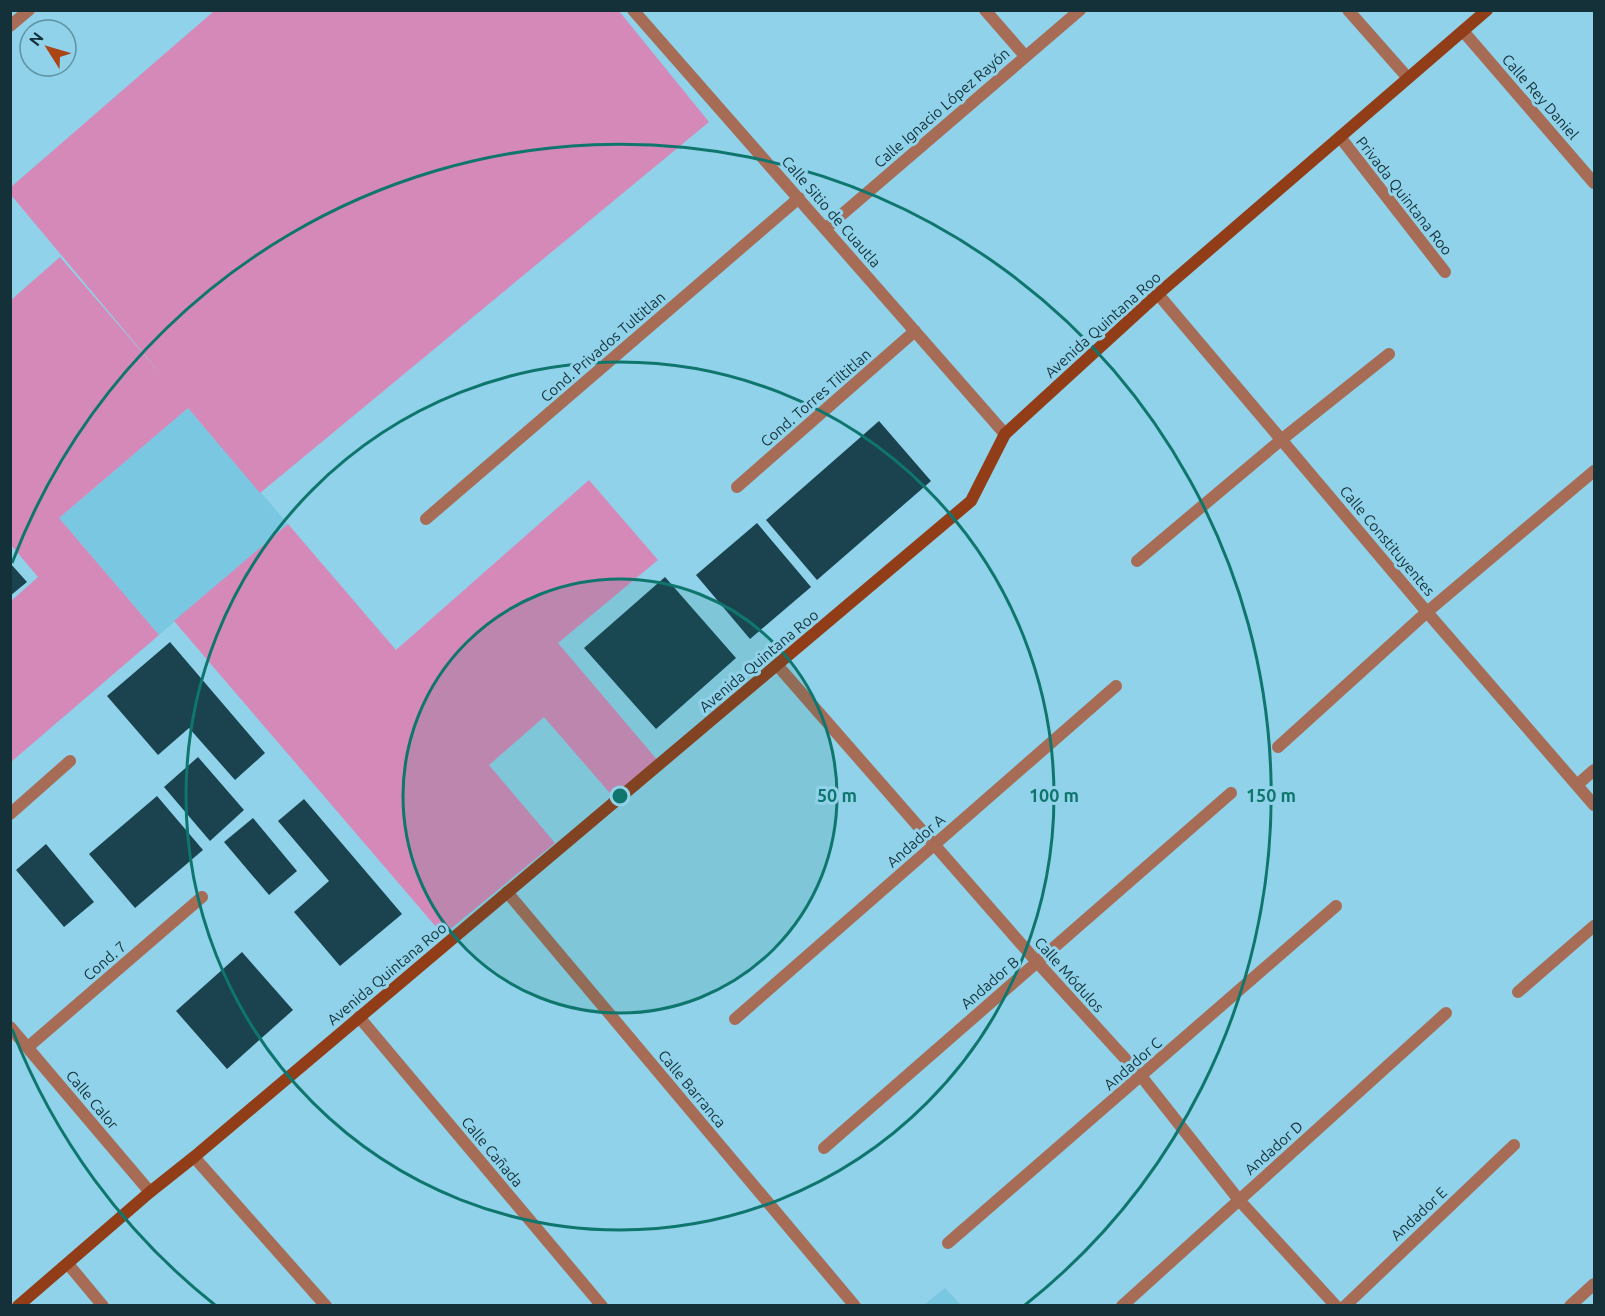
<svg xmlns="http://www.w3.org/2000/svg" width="1605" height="1316" font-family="Ubuntu,sans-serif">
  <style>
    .built { fill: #7ac7e1 }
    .green { fill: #d589b9 }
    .building { fill: #1b424f }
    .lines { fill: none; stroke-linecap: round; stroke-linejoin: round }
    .street { stroke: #a66c56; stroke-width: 12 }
    .secondary { stroke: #913d17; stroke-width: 12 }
    .ring { fill: none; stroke: #0f766e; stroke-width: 3 }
    .labels { text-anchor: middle; stroke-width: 6; stroke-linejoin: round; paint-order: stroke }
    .street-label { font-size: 15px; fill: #143039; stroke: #90d2e9 }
    .centre { fill: #0f766e; stroke: #90d2e9; stroke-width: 3 }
    .ring-label { font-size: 18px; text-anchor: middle; font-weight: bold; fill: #0f766e; stroke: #90d2e9; stroke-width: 6; stroke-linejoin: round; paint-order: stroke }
  </style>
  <rect width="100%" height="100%" fill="#90d2e9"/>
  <path class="built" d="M188 408 288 524 159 635 59 518Z
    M945 1288 961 1305H924Z"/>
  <path class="green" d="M214 11H619L709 122 260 493 188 408 59 518 159 635 11 762V601L38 577 11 545V300L60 257 165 379 11 195V187Z
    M589 480 658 560 558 643 659 762 615 799 544 717 489 765 555 843 443 935 174 621 288 524 396 650Z"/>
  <path class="building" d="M879 421 931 481 817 580 766 520Z
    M757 523 811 587 750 639 696 575Z
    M10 563 27 582 10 596Z
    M665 577 736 658 656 729 584 648Z
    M170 642 265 753 235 780 189 728 158 755 107 696Z
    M198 757 244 810 210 841 164 787Z
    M157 796 203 850 135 908 89 854Z
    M304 799 402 914 340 966 294 912 329 881 278 821Z
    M253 818 297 871 269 895 224 842Z
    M46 844 94 902 64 927 16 870Z
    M242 952 293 1010 227 1069 176 1011Z"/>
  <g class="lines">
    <path class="street" d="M633 10 1005 434
      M985 10 1025 56
      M1348 10 1408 78
      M10 26 29 10
      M1463 31 1594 183
      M1340 137 1445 272
      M825 229 1080 10
      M1158 294 1427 612 1594 805
      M737 487 915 331
      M426 519 799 198
      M1137 561 1281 440 1389 354
      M778 666 1037 962 1141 1076 1239 1200 1336 1306
      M1278 747 1427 612 1594 471
      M1577 785 1594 770
      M10 814 70 761
      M507 892 855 1306
      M1518 992 1594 926
      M359 1017 602 1306
      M735 1019 1116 686
      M10 1027 150 1192
      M28 1047 202 897
      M824 1148 1231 793
      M194 1157 326 1306
      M948 1243 1336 906
      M68 1264 103 1306
      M1122 1306 1446 1013
      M1345 1306 1514 1145
      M1570 1306 1594 1284"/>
    <path class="secondary" d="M18 1306 150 1192 194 1157 971 501 1005 434 1158 294 1487 10"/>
  </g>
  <circle cx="620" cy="796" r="217" fill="#0f766e" fill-opacity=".12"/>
  <g class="ring">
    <circle cx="620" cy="796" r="217"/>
    <circle cx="620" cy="796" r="434"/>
    <path d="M215 1305A651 651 0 0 1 12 1029M12 563A651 651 0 1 1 1025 1305"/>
  </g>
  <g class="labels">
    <g class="street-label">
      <text transform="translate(1540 97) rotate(49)" y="5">Calle Rey Daniel</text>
      <text transform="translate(942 108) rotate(-41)" y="5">Calle Ignacio López Rayón</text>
      <text transform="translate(1404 196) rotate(52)" y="5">Privada Quintana Roo</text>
      <text transform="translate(831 212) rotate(49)" y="5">Calle Sitio de Cuautla</text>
      <text transform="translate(1103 325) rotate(-42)" y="5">Avenida Quintana Roo</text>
      <text transform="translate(603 347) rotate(-41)" y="5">Cond. Privados Tultitlan</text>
      <text transform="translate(816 398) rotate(-41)" y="5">Cond. Torres Tiltitlan</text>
      <text transform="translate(1387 541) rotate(50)" y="5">Calle Constituyentes</text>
      <text transform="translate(759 661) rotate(-40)" y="5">Avenida Quintana Roo</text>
      <text transform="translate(916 841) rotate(-41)" y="5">Andador A</text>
      <text transform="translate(105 961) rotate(-41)" y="5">Cond. 7</text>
      <text transform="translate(387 974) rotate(-40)" y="5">Avenida Quintana Roo</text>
      <text transform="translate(1069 975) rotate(48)" y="5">Calle Módulos</text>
      <text transform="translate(990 983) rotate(-41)" y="5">Andador B</text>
      <text transform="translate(1133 1064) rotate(-41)" y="5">Andador C</text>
      <text transform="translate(692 1089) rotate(50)" y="5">Calle Barranca</text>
      <text transform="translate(92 1100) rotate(50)" y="5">Calle Calor</text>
      <text transform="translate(1274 1148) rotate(-42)" y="5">Andador D</text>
      <text transform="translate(492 1152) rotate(50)" y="5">Calle Cañada</text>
      <text transform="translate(1419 1214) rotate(-43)" y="5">Andador E</text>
    </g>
  </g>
  <circle cx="620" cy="796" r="9" class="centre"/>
  <g class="ring-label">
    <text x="837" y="802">50 m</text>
    <text x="1054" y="802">100 m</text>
    <text x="1271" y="802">150 m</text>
  </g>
  <rect width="1605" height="1316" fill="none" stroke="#143039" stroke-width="24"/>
  <g transform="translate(48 48) rotate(307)"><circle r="28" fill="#90d2e9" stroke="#5e91a3" stroke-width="1.5"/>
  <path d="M0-4.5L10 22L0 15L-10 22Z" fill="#aa4516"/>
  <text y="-9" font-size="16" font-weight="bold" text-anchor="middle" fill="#143039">N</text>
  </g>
</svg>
